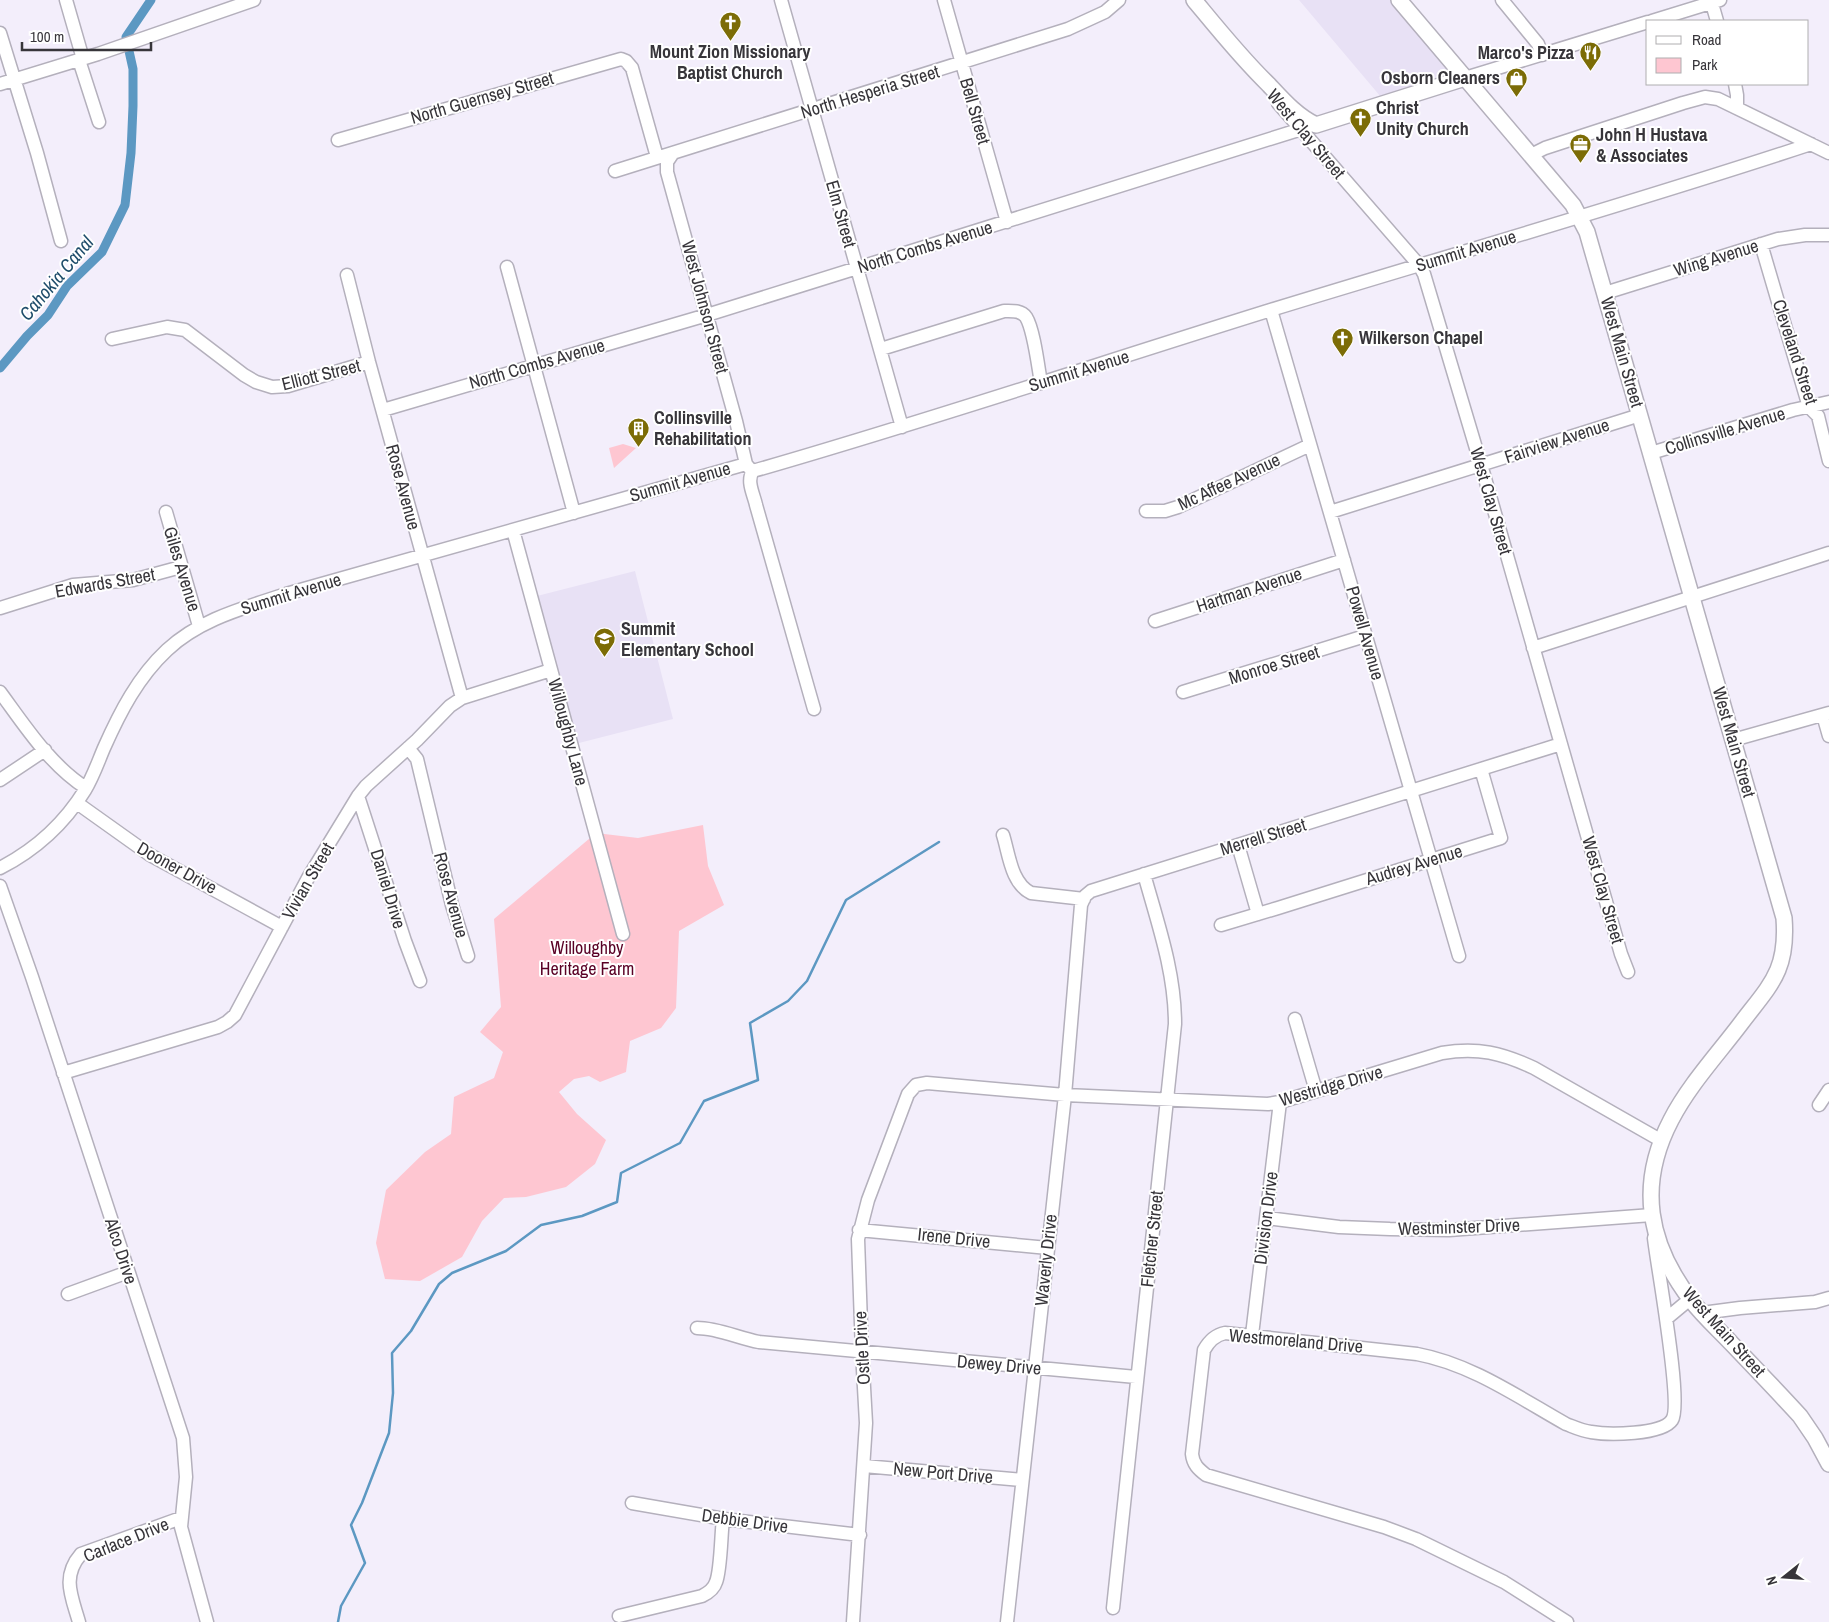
<svg xmlns="http://www.w3.org/2000/svg" width="1829" height="1622" font-family="'Archivo Narrow',sans-serif">
  <style>
    .built { fill: #e8e1f5 }
    .green { fill: #fec6d1 }
    .lines { fill: none; stroke-linecap: round; stroke-linejoin: round }
    .stream { stroke: #5c98c2; stroke-width: 2.5 }
    .canal { stroke: #5c98c2; stroke-width: 9 }
    .minor-casing { stroke: #b4b0bc; stroke-width: 15 }
    .major-casing { stroke: #b4b0bc; stroke-width: 18 }
    .minor { stroke: #fff; stroke-width: 12 }
    .major { stroke: #fff; stroke-width: 15 }
    .labels { text-anchor: middle; stroke-width: 4; stroke-linejoin: round; paint-order: stroke }
    .poi-label { font-size: 18px; font-weight: bold; fill: #37353a; stroke: #fff; text-anchor: start }
    .street-label { font-size: 18px; fill: #37353a; stroke: #fff }
    .park-label { font-size: 18px; fill: #590125; stroke: #fff }
    .water-label { font-size: 19px; font-style: italic; fill: #1f4d6b; stroke: #fff }
  </style>
  <rect width="100%" height="100%" fill="#f3eefb"/>
  <path class="built" d="M1299 0H1399L1465 78 1386 103Z
    M635 571 673 719 575 744 537 596Z"/>
  <path class="green" d="M623 444 636 448 614 468 609 448Z
    M703 825 708 866 724 905 679 931 676 1008 661 1028 630 1041 626 1072 600 1082 589 1076 574 1079 559 1092 577 1114 606 1140 595 1164 566 1187 526 1197 504 1198 482 1221 462 1257 420 1281 385 1279 376 1243 386 1190 425 1152 451 1134 454 1097 494 1078 503 1052 480 1032 501 1007 494 919 596 833 638 838Z"/>
  <g class="lines">
    <path class="stream" d="M338 1622 341 1606 365 1563 351 1525 362 1503 389 1433 393 1393 392 1353 411 1331 439 1284 452 1273 506 1251 541 1225 582 1216 617 1202 621 1173 680 1143 704 1101 758 1080 750 1023 788 1001 807 981 846 900 939 842"/>
    <path class="canal" d="M126 37 151 0
      M0 368 27 336 48 315 67 286 102 252 125 205 131 153 133 106V69L129 51"/>
    <defs>
      <path id="minor" d="M66 0 83 59
        M781 0 902 427
        M944 0 1007 222
        M1502 0 1538 44 1542 55
        M1711 0 1717 21
        M1652 21 1720 0
        M0 33 37 153 61 241
        M79 60 99 122
        M1465 78 1648 22
        M0 84 98 54 254 0
        M1735 84 1737 95V108
        M1278 103 1419 265 1424 274 1484 475 1621 954 1628 972
        M338 140 621 59 626 61 632 68 657 157
        M673 153 667 162V172L736 421 746 464 751 470
        M1531 155 1545 148 1683 103 1705 97 1718 99 1829 153
        M615 171 1068 29 1105 12 1119 0
        M1761 244 1809 407 1818 416 1829 461
        M507 267 574 513
        M347 275 369 362 462 698
        M1605 293 1778 239 1805 235H1829
        M1271 310 1459 956
        M112 339 167 327 185 330 244 375 256 382 272 387 288 386 369 362
        M881 349 1004 311C1012 311 1021 310 1026 317 1034 330 1038 366 1041 383
        M383 410 707 315 1308 127
        M1651 453 1793 410 1829 402
        M753 471C928 421 1100 363 1274 309 1453 254 1633 203 1811 144
        M753 471C746 481 754 495 756 505L814 709
        M1146 511H1165L1178 507 1310 445
        M166 512 199 626
        M1330 512 1640 415
        M513 530 623 934
        M0 608 73 585 133 580 181 567
        M1155 621 1344 560
        M1533 648 1829 553
        M0 692C25 726 50 765 86 788
        M1183 692 1365 636
        M1823 715 1829 736
        M1733 740 1829 713
        M408 748 417 759 452 905 468 956
        M0 780 45 750
        M358 796 405 941 420 981
        M77 803 150 855 282 927
        M1003 835C1009 854 1011 883 1031 893L1084 899
        M1238 845 1258 914
        M0 868C35 850 64 824 85 790 93 777 98 762 104 748 120 712 138 677 167 650 200 619 244 608 286 594L746 464
        M0 886 32 977 183 1438 186 1477 181 1527 207 1622
        M1221 925 1278 908 1501 838 1481 769
        M1295 1019 1316 1091
        M63 1073 218 1027 227 1022 235 1015 308 878 358 796 366 786 417 740 450 706 462 698 551 670
        M1819 1105 1829 1090
        M1267 1218 1339 1227 1390 1229 1449 1230 1652 1215
        M859 1230 1048 1248
        M68 1294 128 1272
        M1702 1313 1740 1308 1815 1302 1829 1298
        M1666 1319 1690 1299
        M697 1328C718 1328 738 1338 759 1342L1136 1377
        M1252 1335 1280 1102
        M864 1466 1022 1480
        M632 1503 724 1519 860 1535
        M1113 1608 1175 1024C1175 972 1158 924 1144 874
        M619 1616 702 1596C708 1593 714 1589 716 1582 721 1570 721 1534 723 1519
        M79 1622C72 1597 61 1577 81 1554L181 1518
        M853 1622 866 1423 862 1352 858 1239 868 1200 908 1094 916 1085 927 1083 1065 1095 1268 1104 1280 1102 1442 1053C1478 1047 1502 1053 1534 1068L1662 1141
        M1007 1622 1065 1095 1081 905 1085 896 1091 891 1561 744
        M1567 1622 1504 1582 1416 1539 1384 1527 1206 1475C1198 1469 1193 1464 1192 1454L1204 1350C1209 1341 1215 1335 1225 1333L1417 1354C1471 1364 1518 1397 1566 1424 1574 1427 1582 1431 1591 1432 1608 1435 1662 1435 1672 1420 1683 1404 1657 1266 1654 1238"/>
      <path id="major" d="M1194 0C1218 29 1242 59 1269 85 1283 100 1297 116 1316 125L1465 78
        M1399 0 1573 205 1587 232 1784 918C1788 970 1771 984 1742 1022 1718 1054 1689 1085 1671 1120 1637 1185 1648 1244 1691 1300 1703 1316 1719 1330 1732 1344 1755 1368 1778 1392 1800 1416L1815 1438 1829 1464"/>
    </defs>
    <use href="#minor" class="minor-casing"/>
    <use href="#major" class="major-casing"/>
    <use href="#minor" class="minor"/>
    <use href="#major" class="major"/>
  </g>
  <defs>
    <symbol id="church-pin" viewBox="-11 -11 22 30"><path d="M0 17L-7.5 6A9.5 9.5 0 1 1 7.5 6Z" fill="#7c6c06" stroke="#fff"/><path d="M-1.2-6h2.4v3.5h3.3v2.4h-3.3V6h-2.4V-.1h-3.3v-2.4h3.3Z" fill="#fff"/></symbol>
    <symbol id="restaurant-pin" viewBox="-11 -11 22 30"><path d="M0 17L-7.5 6A9.5 9.5 0 1 1 7.5 6Z" fill="#7c6c06" stroke="#fff"/><path d="M-5-6h1v4h1v-4h1v4h1v-4h1v5L-1.5 .5V6h-2V.5L-5-1ZM5-6V6H3V1.5H1.5Q1.5-4 5-6Z" fill="#fff"/></symbol>
    <symbol id="shop-pin" viewBox="-11 -11 22 30"><path d="M0 17L-7.5 6A9.5 9.5 0 1 1 7.5 6Z" fill="#7c6c06" stroke="#fff"/><path d="M-5-2.5h2.3a2.7 3.5 0 0 1 5.4 0H5L5.5 6h-11ZM-1.5-2.5h3a1.5 2.3 0 0 0-3 0Z" fill="#fff"/></symbol>
    <symbol id="office-pin" viewBox="-11 -11 22 30"><path d="M0 17L-7.5 6A9.5 9.5 0 1 1 7.5 6Z" fill="#7c6c06" stroke="#fff"/><path d="M-6-3h4V-5.5h4V-3h4V5H-6ZM-1-4.5V-3h2v-1.5ZM-6 0V1H6V0Z" fill="#fff"/></symbol>
    <symbol id="building-pin" viewBox="-11 -11 22 30"><path d="M0 17L-7.5 6A9.5 9.5 0 1 1 7.5 6Z" fill="#7c6c06" stroke="#fff"/><path d="M-4-6H4V6H1V3H-1V6H-4ZM-2.5-4.3h1.7v1.8h-1.7ZM.8-4.3h1.7v1.8H.8ZM-2.5-1h1.7V.8h-1.7ZM.8-1h1.7V.8H.8Z" fill="#fff"/></symbol>
    <symbol id="school-pin" viewBox="-11 -11 22 30"><path d="M0 17L-7.5 6A9.5 9.5 0 1 1 7.5 6Z" fill="#7c6c06" stroke="#fff"/><path d="M0-5L7-2L0 1L-7-2ZM-4 1L0 2.5L4 1V4Q0 6-4 4Z" fill="#fff"/></symbol>
  </defs>
  <g fill-rule="evenodd">
    <use href="#church-pin" x="718" y="10" width="25" height="34"/>
    <use href="#restaurant-pin" x="1578" y="40" width="25" height="34"/>
    <use href="#shop-pin" x="1504" y="66" width="25" height="34"/>
    <use href="#church-pin" x="1348" y="106" width="25" height="34"/>
    <use href="#office-pin" x="1568" y="132" width="25" height="34"/>
    <use href="#church-pin" x="1330" y="326" width="25" height="34"/>
    <use href="#building-pin" x="626" y="416" width="25" height="34"/>
    <use href="#school-pin" x="592" y="626" width="25" height="34"/>
  </g>
  <g class="labels">
    <g class="poi-label">
      <text x="730" y="58" text-anchor="middle">Mount Zion Missionary<tspan x="730" dy="21">Baptist Church</tspan></text>
      <text x="1574" y="59" text-anchor="end">Marco's Pizza</text>
      <text x="1500" y="84" text-anchor="end">Osborn Cleaners</text>
      <text x="1376" y="114">Christ<tspan x="1376" dy="21">Unity Church</tspan></text>
      <text x="1596" y="141">John H Hustava<tspan x="1596" dy="21">&amp; Associates</tspan></text>
      <text x="1359" y="344">Wilkerson Chapel</text>
      <text x="654" y="424">Collinsville<tspan x="654" dy="21">Rehabilitation</tspan></text>
      <text x="621" y="635">Summit<tspan x="621" dy="21">Elementary School</tspan></text>
    </g>
    <g class="street-label">
      <text transform="translate(870 92) rotate(-17)" y="6">North Hesperia Street</text>
      <text transform="translate(482 98) rotate(-16)" y="6">North Guernsey Street</text>
      <text transform="translate(975 111) rotate(74)" y="6">Bell Street</text>
      <text transform="translate(1306 134) rotate(50)" y="6">West Clay Street</text>
      <text transform="translate(841 214) rotate(74)" y="6">Elm Street</text>
      <text transform="translate(925 247) rotate(-17)" y="6">North Combs Avenue</text>
      <text transform="translate(1466 251) rotate(-17)" y="6">Summit Avenue</text>
      <text transform="translate(1716 258) rotate(-17)" y="6">Wing Avenue</text>
      <text transform="translate(705 307) rotate(75)" y="6">West Johnson Street</text>
      <text transform="translate(1622 352) rotate(74)" y="6">West Main Street</text>
      <text transform="translate(1795 352) rotate(72)" y="6">Cleveland Street</text>
      <text transform="translate(537 364) rotate(-16)" y="6">North Combs Avenue</text>
      <text transform="translate(1079 371) rotate(-17)" y="6">Summit Avenue</text>
      <text transform="translate(321 375) rotate(-14)" y="6">Elliott Street</text>
      <text transform="translate(1725 431) rotate(-17)" y="6">Collinsville Avenue</text>
      <text transform="translate(1557 441) rotate(-18)" y="6">Fairview Avenue</text>
      <text transform="translate(680 482) rotate(-16)" y="6">Summit Avenue</text>
      <text transform="translate(1229 482) rotate(-25)" y="6">Mc Affee Avenue</text>
      <text transform="translate(403 487) rotate(75)" y="6">Rose Avenue</text>
      <text transform="translate(1491 501) rotate(74)" y="6">West Clay Street</text>
      <text transform="translate(182 569) rotate(73)" y="6">Giles Avenue</text>
      <text transform="translate(105 583) rotate(-10)" y="6">Edwards Street</text>
      <text transform="translate(1249 590) rotate(-18)" y="6">Hartman Avenue</text>
      <text transform="translate(291 594) rotate(-17)" y="6">Summit Avenue</text>
      <text transform="translate(1365 633) rotate(74)" y="6">Powell Avenue</text>
      <text transform="translate(1274 665) rotate(-17)" y="6">Monroe Street</text>
      <text transform="translate(568 732) rotate(75)" y="6">Willoughby Lane</text>
      <text transform="translate(1734 742) rotate(74)" y="6">West Main Street</text>
      <text transform="translate(1263 837) rotate(-17)" y="6">Merrell Street</text>
      <text transform="translate(1414 865) rotate(-17)" y="6">Audrey Avenue</text>
      <text transform="translate(177 868) rotate(29)" y="6">Dooner Drive</text>
      <text transform="translate(308 881) rotate(-60)" y="6">Vivian Street</text>
      <text transform="translate(388 889) rotate(73)" y="6">Daniel Drive</text>
      <text transform="translate(1603 890) rotate(74)" y="6">West Clay Street</text>
      <text transform="translate(451 895) rotate(75)" y="6">Rose Avenue</text>
      <text transform="translate(1331 1086) rotate(-16)" y="6">Westridge Drive</text>
      <text transform="translate(1266 1218) rotate(-83)" y="6">Division Drive</text>
      <text transform="translate(1459 1227) rotate(-2)" y="6">Westminster Drive</text>
      <text transform="translate(954 1238) rotate(6)" y="6">Irene Drive</text>
      <text transform="translate(1152 1239) rotate(-84)" y="6">Fletcher Street</text>
      <text transform="translate(121 1251) rotate(72)" y="6">Alco Drive</text>
      <text transform="translate(1046 1260) rotate(-84)" y="6">Waverly Drive</text>
      <text transform="translate(1724 1332) rotate(48)" y="6">West Main Street</text>
      <text transform="translate(1296 1341) rotate(5)" y="6">Westmoreland Drive</text>
      <text transform="translate(862 1348) rotate(-93)" y="6">Ostle Drive</text>
      <text transform="translate(999 1365) rotate(5)" y="6">Dewey Drive</text>
      <text transform="translate(943 1473) rotate(5)" y="6">New Port Drive</text>
      <text transform="translate(745 1521) rotate(8)" y="6">Debbie Drive</text>
      <text transform="translate(126 1540) rotate(-22)" y="6">Carlace Drive</text>
    </g>
    <g class="park-label">
      <text x="587" y="954">Willoughby<tspan x="587" dy="21">Heritage Farm</tspan></text>
    </g>
    <g class="water-label">
      <text transform="translate(56 278) rotate(-50)" y="7">Cahokia Canal</text>
    </g>
  </g>
  <rect x="1646" y="20" width="162" height="65" fill="#ffffff" stroke="#afaeb0"/>
  <rect x="1656" y="36" width="25" height="8" fill="#ffffff" stroke="#afaeb0"/>
  <text x="1692" y="45" font-size="15" fill="#37353a">Road</text>
  <rect x="1656" y="58" width="25" height="15" fill="#fec6d1" stroke="#afaeb0"/>
  <text x="1692" y="70" font-size="15" fill="#37353a">Park</text>
  <g transform="translate(1784 1577) rotate(253)" stroke="#ffffff" stroke-width="4" paint-order="stroke">
  <path d="M0-4L9 19L0 12L-9 19Z" fill="#37353a"/>
  <text y="-8" font-size="14" font-weight="bold" text-anchor="middle" fill="#37353a">N</text>
  </g>
  <path d="M22 42v8h129v-8" fill="none" stroke="#37353a" stroke-width="2.5"/>
  <text x="30" y="42" font-size="15" fill="#37353a" stroke="#ffffff" stroke-width="4" paint-order="stroke">100 m</text>
</svg>
